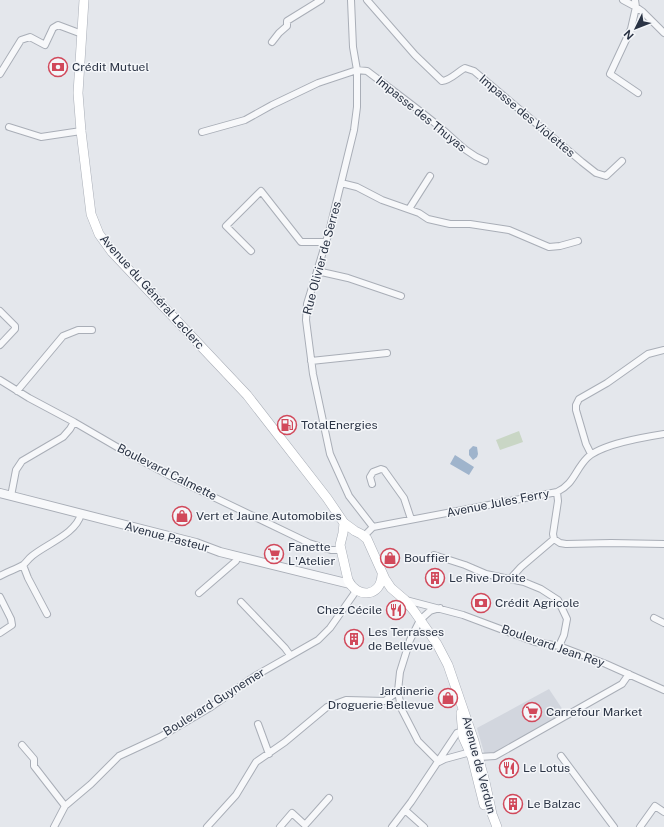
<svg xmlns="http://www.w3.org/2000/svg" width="664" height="827" font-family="'Public Sans',sans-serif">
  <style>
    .built { fill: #d2d6de }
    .green { fill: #c9d6c5 }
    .water { fill: #9fb4cc }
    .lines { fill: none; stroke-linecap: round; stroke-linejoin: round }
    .minor-casing { stroke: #a9aeb7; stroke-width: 8 }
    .tertiary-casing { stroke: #a9aeb7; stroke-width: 10 }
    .secondary-casing { stroke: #a9aeb7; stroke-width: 10 }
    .minor { stroke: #f7f8fa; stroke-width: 6 }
    .tertiary { stroke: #f7f8fa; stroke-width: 8 }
    .secondary { stroke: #fff; stroke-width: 9 }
    .labels { text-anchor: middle; stroke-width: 3; stroke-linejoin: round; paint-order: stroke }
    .poi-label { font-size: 12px; fill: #2b3445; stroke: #f4f6f9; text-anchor: start }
    .street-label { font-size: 12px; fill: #2b3445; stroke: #f4f6f9 }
  </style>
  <rect width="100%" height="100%" fill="#e4e7ec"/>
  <path class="built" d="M549 689 565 713 498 753H484L477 728Z"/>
  <path class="green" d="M519 431 523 442 500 450 496 440Z"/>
  <path class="water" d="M473 446 477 447 478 454 477 457 473 460 469 455V450Z
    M455 455 474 467 469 475 450 464Z"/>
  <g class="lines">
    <defs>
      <path id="minor" d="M351 0 353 47 357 70V107L354 130 329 232 307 304 306 320 313 374 330 454 349 496 373 527
        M367 0 415 55 442 81C451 80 457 72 465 68L474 71 582 162 596 173 606 176 622 161
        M623 0 636 7 635 0
        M272 42 279 33 287 26V21L321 0
        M0 74 21 40 30 37 45 45 53 28 58 25 82 34
        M638 93 610 74 631 29 636 7 643 12 664 33
        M9 127 41 137 81 131
        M202 132 245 120 272 105 318 83 357 70 367 71C392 90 417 108 441 128 455 140 467 154 485 161
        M341 183 357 187 382 200 419 213 428 219 450 224H470L509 230 549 247 560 246 578 241
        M409 209 430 176
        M251 251 226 226 261 191 301 242H326
        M317 271 348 278 401 296
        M0 311 15 326V329L0 345
        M311 361 387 353
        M0 380 29 398 74 422 129 454 176 479 309 543 331 550H341
        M17 391 63 336 78 330H92
        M591 454 586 444 576 410V405L579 399 607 383 648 354 664 350
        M372 484 370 477 373 472 381 469 384 470 404 498 411 519
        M557 492 558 501 553 534 554 539 560 543 566 544 611 543 664 544
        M11 496 16 470 22 461 63 437 70 429 74 422
        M364 536 373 527 557 492C574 484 575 470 587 458 601 444 645 437 664 434
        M434 555 465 565 486 574 524 582 541 589 558 600 567 619 564 635 559 646
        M23 565 28 578 47 614
        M0 576C7 572 16 569 23 565 26 563 28 559 32 556 46 544 76 534 81 514
        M510 579 521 567 554 539
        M199 593 236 561 237 556
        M0 597 11 619 12 625 0 633
        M406 600 463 615 535 642 559 646 606 664 664 690
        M241 602 285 648 290 655
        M654 618 664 623
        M398 691 401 708 418 741 439 762
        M258 724 269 754
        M22 745 34 759V766L65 806
        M561 756 614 827
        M439 762 445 759 467 753 479 757 495 756 622 684 629 674
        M405 810 424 827
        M54 827 65 806 91 784 119 756 160 737 211 707 255 676 318 640 330 628 356 591
        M207 827 236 795 256 762 285 742 327 707 346 700 385 701 398 691 400 672 410 640 420 620 430 611 440 608
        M280 827 292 813 305 825 329 798
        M392 827 411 802 457 733 465 731
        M640 827 655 806 664 812"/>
      <path id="tertiary" d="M0 493 196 543 220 552 350 584"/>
      <path id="secondary" d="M84 0 78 93 81 131 91 214 99 234 112 252 247 395 327 498 344 523 343 533 340 545 348 580C357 599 381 597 382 575
        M344 523 355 531 361 534 367 539 385 579 391 588 405 600 414 611 437 644 448 665 474 741 485 782 492 814 497 827
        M461 713 463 737 472 757 484 805"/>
    </defs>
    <use href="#minor" class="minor-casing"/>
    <use href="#tertiary" class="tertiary-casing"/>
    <use href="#secondary" class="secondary-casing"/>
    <use href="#minor" class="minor"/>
    <use href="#tertiary" class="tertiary"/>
    <use href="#secondary" class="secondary"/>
  </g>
  <defs>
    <symbol id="bank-ring" viewBox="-11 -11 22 22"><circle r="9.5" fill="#f4f6f9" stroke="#d1495b" stroke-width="1.5"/><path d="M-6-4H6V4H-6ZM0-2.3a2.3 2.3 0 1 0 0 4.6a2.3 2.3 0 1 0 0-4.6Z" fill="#d1495b"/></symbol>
    <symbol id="fuel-ring" viewBox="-11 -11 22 22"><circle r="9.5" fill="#f4f6f9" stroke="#d1495b" stroke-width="1.5"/><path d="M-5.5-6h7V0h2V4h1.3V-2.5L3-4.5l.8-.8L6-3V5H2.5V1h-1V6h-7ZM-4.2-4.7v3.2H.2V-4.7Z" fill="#d1495b"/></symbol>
    <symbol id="shop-ring" viewBox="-11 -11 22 22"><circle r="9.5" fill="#f4f6f9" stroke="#d1495b" stroke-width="1.5"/><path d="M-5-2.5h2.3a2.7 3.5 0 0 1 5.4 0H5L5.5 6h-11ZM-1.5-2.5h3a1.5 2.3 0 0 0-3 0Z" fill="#d1495b"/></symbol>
    <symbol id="supermarket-ring" viewBox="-11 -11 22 22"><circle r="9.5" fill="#f4f6f9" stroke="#d1495b" stroke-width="1.5"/><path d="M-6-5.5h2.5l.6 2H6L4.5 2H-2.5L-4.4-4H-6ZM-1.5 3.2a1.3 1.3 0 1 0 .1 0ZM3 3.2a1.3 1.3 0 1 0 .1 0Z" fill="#d1495b"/></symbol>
    <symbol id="building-ring" viewBox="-11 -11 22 22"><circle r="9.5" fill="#f4f6f9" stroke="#d1495b" stroke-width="1.5"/><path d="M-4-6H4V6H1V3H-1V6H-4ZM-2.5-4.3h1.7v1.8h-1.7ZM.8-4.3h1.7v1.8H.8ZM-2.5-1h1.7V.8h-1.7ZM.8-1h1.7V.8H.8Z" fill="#d1495b"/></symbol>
    <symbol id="restaurant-ring" viewBox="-11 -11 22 22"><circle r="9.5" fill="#f4f6f9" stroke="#d1495b" stroke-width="1.5"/><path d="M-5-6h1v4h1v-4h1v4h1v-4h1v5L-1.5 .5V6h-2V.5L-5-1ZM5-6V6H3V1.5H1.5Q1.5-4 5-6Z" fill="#d1495b"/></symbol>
  </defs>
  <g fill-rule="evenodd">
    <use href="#bank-ring" x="47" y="56" width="22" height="22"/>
    <use href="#fuel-ring" x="276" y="414" width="22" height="22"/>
    <use href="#shop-ring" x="171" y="505" width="22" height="22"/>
    <use href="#supermarket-ring" x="263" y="543" width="22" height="22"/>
    <use href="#shop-ring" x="379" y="547" width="22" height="22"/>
    <use href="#building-ring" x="424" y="567" width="22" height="22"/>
    <use href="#bank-ring" x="470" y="592" width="22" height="22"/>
    <use href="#restaurant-ring" x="385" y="599" width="22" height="22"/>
    <use href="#building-ring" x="343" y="628" width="22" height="22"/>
    <use href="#shop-ring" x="437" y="687" width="22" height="22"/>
    <use href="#supermarket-ring" x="521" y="701" width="22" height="22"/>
    <use href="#restaurant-ring" x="498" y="757" width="22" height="22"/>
    <use href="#building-ring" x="502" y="793" width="22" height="22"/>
  </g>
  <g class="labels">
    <g class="poi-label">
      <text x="72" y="71">Crédit Mutuel</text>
      <text x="301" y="429">TotalEnergies</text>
      <text x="196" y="520">Vert et Jaune Automobiles</text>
      <text x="288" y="551">Fanette<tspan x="288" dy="14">L'Atelier</tspan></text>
      <text x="404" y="562">Bouffier</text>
      <text x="449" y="582">Le Rive Droite</text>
      <text x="495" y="607">Crédit Agricole</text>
      <text x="382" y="614" text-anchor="end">Chez Cécile</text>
      <text x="368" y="636">Les Terrasses<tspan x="368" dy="14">de Bellevue</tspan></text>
      <text x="434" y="695" text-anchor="end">Jardinerie<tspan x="434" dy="14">Droguerie Bellevue</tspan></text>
      <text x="546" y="716">Carrefour Market</text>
      <text x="523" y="772">Le Lotus</text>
      <text x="527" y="808">Le Balzac</text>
    </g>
    <g class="street-label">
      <text transform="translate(421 114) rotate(39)" y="4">Impasse des Thuyas</text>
      <text transform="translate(527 116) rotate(40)" y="4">Impasse des Violettes</text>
      <text transform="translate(322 258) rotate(-75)" y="4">Rue Olivier de Serres</text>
      <text transform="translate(152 292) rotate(48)" y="4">Avenue du Général Leclerc</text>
      <text transform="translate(167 472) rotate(27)" y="4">Boulevard Calmette</text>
      <text transform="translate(498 503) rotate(-11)" y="4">Avenue Jules Ferry</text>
      <text transform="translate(167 537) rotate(15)" y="4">Avenue Pasteur</text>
      <text transform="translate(553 646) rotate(19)" y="4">Boulevard Jean Rey</text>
      <text transform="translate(214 702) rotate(-32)" y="4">Boulevard Guynemer</text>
      <text transform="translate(479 765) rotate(75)" y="4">Avenue de Verdun</text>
    </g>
  </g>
  <g transform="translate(636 28) rotate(227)" stroke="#f4f6f9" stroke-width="3" paint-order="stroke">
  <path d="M0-3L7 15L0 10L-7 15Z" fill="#2b3445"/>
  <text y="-6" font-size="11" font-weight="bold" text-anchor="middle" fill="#2b3445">N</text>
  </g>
</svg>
